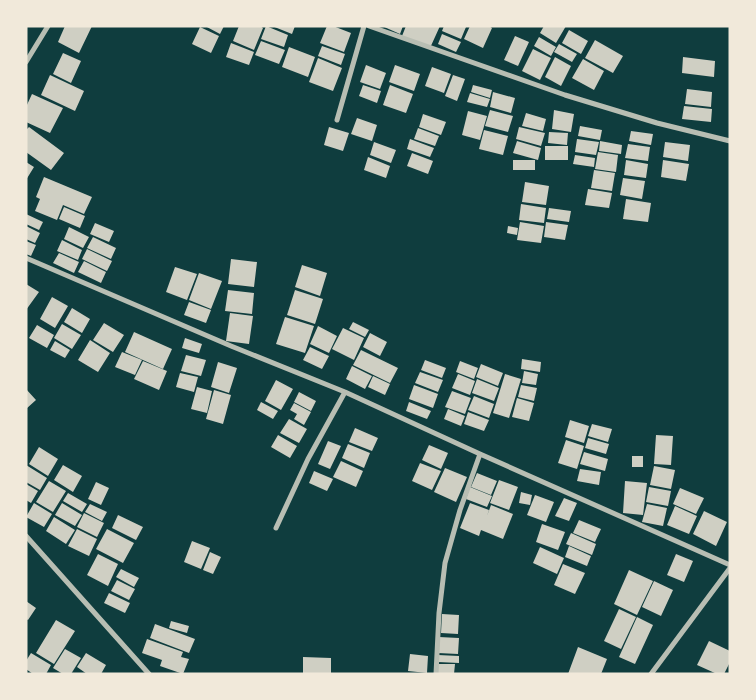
<svg xmlns="http://www.w3.org/2000/svg" width="756" height="700" font-family="Lato,sans-serif">
  <style>
    .building { fill: #cfcfc3 }
    .lines { fill: none; stroke-linecap: round; stroke-linejoin: round }
    .minor { stroke: #b8beb3; stroke-width: 5 }
  </style>
  <rect width="100%" height="100%" fill="#0f3d3e"/>
  <path class="building" d="M65 26H92L79 53 58 42Z
    M205 26H224L220 34Z
    M239 26H260L263 28 254 50 233 41Z
    M266 26 288 35 284 47 261 39Z
    M272 26H295L292 34Z
    M327 26H333L351 33 344 52 320 43Z
    M382 26H403L400 34Z
    M406 26H440L430 48 402 36Z
    M444 26H465L466 27 461 39 442 31Z
    M470 26H489L492 28 483 48 464 39Z
    M544 26H566L556 43 540 33Z
    M200 27 219 36 211 53 192 44Z
    M569 30 588 41 581 54 562 43Z
    M442 34 461 42 456 52 438 44Z
    M515 36 529 42 518 66 504 60Z
    M539 37 556 47 551 56 534 46Z
    M595 40 623 56 613 73 585 58Z
    M261 41 285 50 279 64 255 55Z
    M231 43 254 52 249 65 226 57Z
    M559 44 577 54 572 62 554 52Z
    M322 46 345 54 341 65 318 56Z
    M289 47 315 57 308 77 282 67Z
    M533 49 551 58 540 80 522 71Z
    M63 53 81 61 71 83 53 74Z
    M555 57 571 66 561 86 545 77Z
    M683 57 715 61 714 77 682 73Z
    M318 58 342 68 333 91 309 82Z
    M583 59 604 71 594 90 572 78Z
    M366 65 386 73 380 89 360 82Z
    M395 65 420 74 414 91 389 82Z
    M432 67 451 74 444 93 425 86Z
    M50 75 84 91 75 111 41 95Z
    M453 75 465 79 457 101 445 96Z
    M363 85 381 91 377 103 359 96Z
    M390 85 413 94 406 113 383 105Z
    M473 85 492 90 490 98 471 92Z
    M687 89 712 92 711 107 685 104Z
    M493 92 515 98 511 113 490 107Z
    M470 93 490 99 487 107 467 102Z
    M32 94 63 108 50 133 26 122V107Z
    M684 106 712 109 711 122 682 119Z
    M490 110 513 116 508 132 485 126Z
    M554 110 574 114 571 132 552 129Z
    M468 111 487 116 480 140 462 135Z
    M526 113 546 119 543 131 522 126Z
    M423 114 446 122 441 135 419 127Z
    M357 118 377 125 372 141 351 134Z
    M580 126 602 130 600 140 578 136Z
    M29 127 64 153 51 170 26 152V130Z
    M329 127 349 133 343 151 324 145Z
    M519 127 545 133 541 146 516 139Z
    M418 128 439 136 435 146 414 139Z
    M484 130 508 136 503 155 479 149Z
    M631 131 653 134 651 145 629 141Z
    M549 132 568 133 567 145 548 143Z
    M410 139 434 148 430 157 407 149Z
    M577 139 599 142 596 155 575 152Z
    M517 141 541 148 538 160 513 153Z
    M600 141 622 145 621 154 599 151Z
    M374 142 396 150 391 163 370 155Z
    M665 142 690 145 688 161 663 157Z
    M628 144 650 147 648 161 625 158Z
    M545 146H568V160H545Z
    M598 152 618 155 616 172 595 169Z
    M412 153 433 161 428 174 407 166Z
    M575 155 595 158 594 167 573 164Z
    M368 157 390 166 386 178 364 170Z
    M513 160H535V170H513Z
    M626 160 648 164 646 178 624 175Z
    M663 160 689 164 686 181 661 177Z
    M26 162 34 167 26 180Z
    M594 170 615 173 612 191 591 188Z
    M44 177 92 197 84 214 63 205 57 220 35 211 40 199 36 197Z
    M623 178 645 181 642 199 620 195Z
    M525 182 549 186 546 205 522 202Z
    M588 189 612 193 609 208 585 205Z
    M626 199 651 203 648 222 623 219Z
    M521 204 546 208 544 223 519 220Z
    M64 207 85 216 80 228 59 219Z
    M549 208 571 211 569 222 547 219Z
    M26 214 43 222 39 230 26 224Z
    M520 222 544 226 541 243 517 240Z
    M546 222 568 225 565 240 544 237Z
    M95 223 114 231 109 242 90 234Z
    M26 226 40 233 35 243 26 239Z
    M508 226 518 228 517 235 507 233Z
    M69 227 89 237 83 248 64 239Z
    M93 237 116 248 111 259 87 248Z
    M62 240 82 250 78 260 57 251Z
    M26 241 36 245 31 256 26 254Z
    M87 249 112 261 107 271 82 259Z
    M59 253 79 262 74 273 53 263Z
    M231 259 257 262 254 287 228 284Z
    M84 261 106 272 101 283 78 272Z
    M302 265 327 273 320 296 295 287Z
    M175 267 197 274 187 300 166 292Z
    M199 273 222 281 211 309 189 300Z
    M26 284 39 292 26 310Z
    M228 290 254 293 252 314 225 311Z
    M295 290 323 299 315 324 287 315Z
    M52 297 68 306 55 328 40 319Z
    M189 302 211 310 206 323 184 315Z
    M72 308 90 319 82 333 64 322Z
    M230 313 253 316 249 344 226 341Z
    M285 317 314 326 305 353 276 344Z
    M353 322 369 330 365 337 349 329Z
    M104 323 124 335 113 352 93 340Z
    M62 324 81 335 72 349 54 338Z
    M37 325 54 335 47 348 29 338Z
    M318 326 337 336 329 353 310 344Z
    M343 328 364 338 354 360 332 349Z
    M134 332 172 349 163 369 125 352Z
    M370 333 387 342 380 356 363 347Z
    M185 338 202 344 199 353 182 348Z
    M90 340 110 353 98 372 78 360Z
    M55 341 70 350 65 358 50 350Z
    M310 347 329 356 322 369 303 360Z
    M361 350 398 368 390 383 353 365Z
    M122 352 142 360 135 375 115 367Z
    M186 355 206 360 201 376 181 371Z
    M522 359 541 362 540 372 521 369Z
    M425 360 446 368 442 378 421 370Z
    M143 361 167 371 159 390 134 379Z
    M460 361 478 368 474 379 456 372Z
    M218 362 237 368 229 393 211 387Z
    M481 364 503 373 498 386 476 377Z
    M352 366 372 376 365 389 346 379Z
    M524 371 538 374 536 385 522 383Z
    M420 372 443 380 438 392 415 383Z
    M180 373 198 377 194 392 176 387Z
    M458 374 475 381 470 395 452 388Z
    M505 374 521 379 509 418 493 413Z
    M373 376 390 384 385 395 368 387Z
    M477 379 499 388 494 401 472 393Z
    M276 380 293 389 281 410 265 401Z
    M414 385 438 394 433 408 409 399Z
    M521 385 537 388 534 401 518 397Z
    M197 387 212 391 207 413 191 409Z
    M26 389 36 400 26 409Z
    M214 390 231 395 223 424 206 419Z
    M452 391 471 398 465 414 445 407Z
    M299 392 316 401 311 411 294 402Z
    M474 396 494 404 489 418 468 410Z
    M517 398 534 403 529 421 512 417Z
    M261 402 278 411 273 419 257 410Z
    M409 402 431 411 427 419 406 411Z
    M294 403 311 412 304 425 294 419 297 414 290 410Z
    M448 409 465 416 461 426 444 419Z
    M468 412 489 420 484 431 464 424Z
    M289 419 307 429 299 443 280 433Z
    M570 420 589 426 584 443 565 437Z
    M592 424 612 429 608 442 588 436Z
    M355 428 378 438 372 451 349 442Z
    M278 435 297 446 290 458 271 447Z
    M656 435 673 436 671 465 654 464Z
    M588 438 609 444 606 454 585 448Z
    M566 440 584 446 577 469 558 463Z
    M328 441 341 446 330 469 318 464Z
    M348 444 370 453 364 468 342 458Z
    M429 445 448 453 441 469 422 460Z
    M39 447 58 459 48 476 29 464Z
    M584 452 608 459 605 471 580 464Z
    M632 456H643V467H632Z
    M341 461 363 471 356 487 333 477Z
    M420 463 441 471 432 490 412 481Z
    M26 465 47 478 40 490 26 482Z
    M63 465 82 476 73 492 54 480Z
    M654 466 675 470 671 489 650 485Z
    M445 468 467 477 456 502 434 492Z
    M580 469 601 472 599 485 577 481Z
    M314 471 333 479 327 491 309 483Z
    M477 473 497 481 491 495 471 487Z
    M499 480 518 487 509 510 490 503Z
    M49 481 66 491 53 512 36 502Z
    M625 481 647 483 643 515 623 513Z
    M96 482 109 488 101 505 88 499Z
    M26 484 38 491 31 503 26 500Z
    M470 487 492 496 487 507 466 499Z
    M649 487 671 491 668 506 646 502Z
    M680 488 704 498 696 514 673 504Z
    M521 492 532 495 530 505 519 503Z
    M68 493 87 504 82 512 63 501Z
    M535 495 554 502 546 522 527 515Z
    M564 498 577 503 569 521 555 516Z
    M34 503 52 514 44 527 26 517Z
    M62 503 82 515 75 526 55 515Z
    M470 503 489 510 487 516 491 505 513 514 503 539 481 530 479 536 460 528Z
    M90 504 107 512 102 521 85 512Z
    M647 504 667 508 663 526 642 522Z
    M675 506 697 516 689 534 667 525Z
    M704 511 727 522 716 546 693 534Z
    M84 513 104 523 97 537 77 527Z
    M118 515 143 527 136 540 112 528Z
    M54 517 75 530 66 544 46 531Z
    M579 520 601 529 595 542 573 533Z
    M542 524 565 532 558 550 536 542Z
    M77 529 97 539 89 556 68 546Z
    M107 529 134 543 123 563 96 549Z
    M571 533 596 544 592 555 566 544Z
    M192 541 210 548 201 569 184 562Z
    M569 546 591 556 587 566 565 557Z
    M540 547 564 558 557 574 533 563Z
    M210 552 221 557 213 574 203 570Z
    M98 554 118 564 108 586 87 575Z
    M676 554 693 561 684 582 667 575Z
    M563 564 585 573 575 594 554 585Z
    M121 569 139 578 134 587 116 577Z
    M629 570 653 581 637 615 614 604Z
    M117 580 135 589 129 600 111 591Z
    M654 581 673 590 661 616 642 607Z
    M109 593 130 603 125 613 104 603Z
    M26 601 36 608 28 620 26 619Z
    M619 609 636 617 621 649 604 641Z
    M442 614 459 615 458 634 441 633Z
    M637 617 653 625 635 664 619 657Z
    M56 620 75 631 54 664 36 653Z
    M171 621 189 626 187 633 169 628Z
    M155 624 195 639 189 653 150 638Z
    M439 637 459 638 458 654 438 653Z
    M147 639 183 652 181 657 189 659 183 674 160 666 162 660 142 653Z
    M709 641 730 651V662L724 674H717L697 665Z
    M578 647 607 659 601 674H568Z
    M65 649 81 658 71 674H63L53 668Z
    M31 653 51 665 46 674H33L26 669V661Z
    M86 653 106 665 101 674H87L77 667Z
    M410 654 428 656 427 673 408 671Z
    M438 655 459 656V663L438 662Z
    M303 657 331 658V674H303Z
    M438 664H455L454 674H438Z"/>
  <g class="lines">
    <path class="minor" d="M369 26 565 95 657 123 730 141
      M26 62 48 26
      M337 120 364 26
      M26 258 231 346 345 392 480 454 730 565
      M276 528 308 459 345 392
      M26 536 149 674
      M436 674 439 613 445 563 460 510 480 454
      M651 674 730 568"/>
  </g>
  <rect width="756" height="700" fill="none" stroke="#f1e9da" stroke-width="55"/>
</svg>
